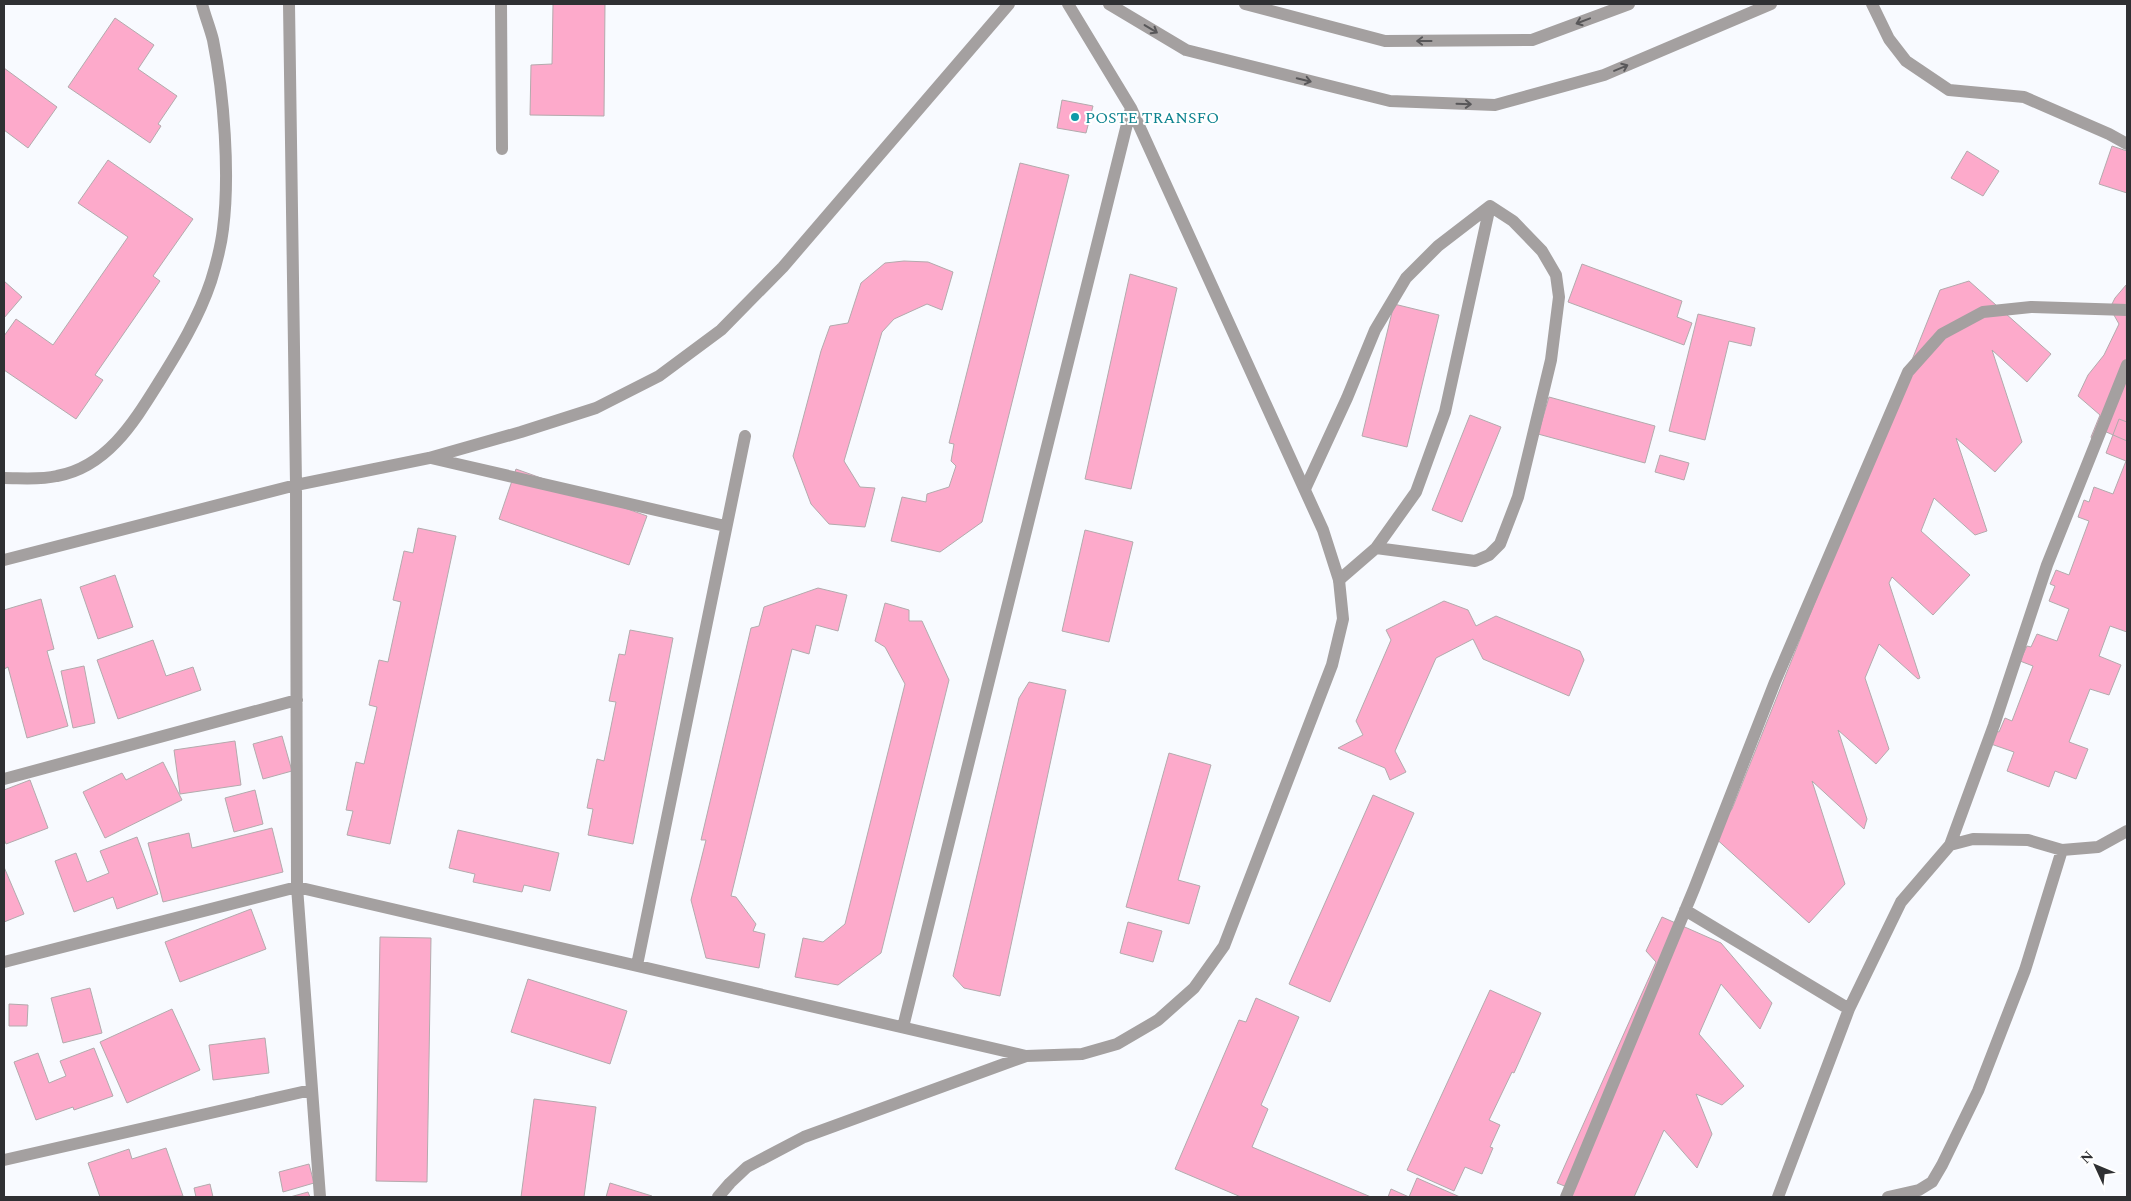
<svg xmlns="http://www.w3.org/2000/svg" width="2131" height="1201" font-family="Spectral,serif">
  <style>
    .building { fill: #fdaacb; stroke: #b3aaad }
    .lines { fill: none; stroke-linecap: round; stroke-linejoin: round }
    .lane { stroke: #a4a0a0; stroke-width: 12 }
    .street { stroke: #a4a0a0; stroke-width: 12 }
    .oneway { stroke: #585759 }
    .culture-dot { fill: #0f9aa8; stroke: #fff; stroke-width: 2 }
    .labels { text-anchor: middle; stroke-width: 4; stroke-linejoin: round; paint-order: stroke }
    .culture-label { font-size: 16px; fill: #0d838f; stroke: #fff; text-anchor: start }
  </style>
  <rect width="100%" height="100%" fill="#f8faff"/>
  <path class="building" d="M553 4H605L604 116 530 115 531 65 552 64Z
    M115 18 154 45 138 69 177 96 158 124 161 126 150 143 68 87Z
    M4 68 57 107 28 148 4 130Z
    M1062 100 1093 106 1086 133 1057 128Z
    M2112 146 2127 151V193L2099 184Z
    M1967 151 1999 171 1983 196 1951 178Z
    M108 160 193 219 153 276 160 281 95 375 103 380 76 419 4 370V336L16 319 53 345 128 237 78 203Z
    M1020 163 1069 175 982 522 940 552 891 541 902 497 926 502 927 494 949 487 956 466 951 461 954 444 949 443Z
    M904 261 928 262 953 272 942 310 927 304 894 319 882 332 844 461 860 487 875 488 865 527 829 524 811 504 793 456 821 351 830 326 848 323 861 283 885 263Z
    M1582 264 1682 301 1677 317 1692 323 1684 345 1568 302Z
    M1130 274 1177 288 1131 489 1085 479Z
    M4 281 22 297 4 318Z
    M1969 281 2051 354 2027 382 1992 350 2022 442 1995 472 1956 438 1987 531 1975 535 1934 498 1921 531 1970 575 1933 615 1892 577 1889 583 1920 678 1918 679 1879 644 1865 678 1889 749 1876 764 1838 730 1867 819 1864 829 1812 781 1845 884 1809 923 1712 835 1732 809 1940 290Z
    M2126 285 2127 441 2104 431 2096 448 2091 437 2100 415 2078 396 2088 375 2104 355 2119 324 2110 308 2115 298Z
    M1394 304 1439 315 1407 447 1362 436Z
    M1698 314 1755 328 1751 346 1729 341 1705 440 1669 431Z
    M1549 397 1655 426 1645 463 1538 434Z
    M1470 415 1501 427 1462 522 1432 510Z
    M2119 419 2127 422V632L2110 626 2099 656 2121 665 2109 695 2090 689 2069 742 2088 749 2076 779 2055 771 2049 787 2007 771 2014 752 1991 744 1996 731 1999 732 2005 718 2012 721 2033 666 2020 661 2027 646 2031 647 2037 634 2057 641 2069 609 2049 601 2055 586 2050 584 2056 570 2069 575 2089 521 2078 517 2084 500 2089 502 2094 487 2113 494 2126 461 2106 453Z
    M1660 455 1689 463 1684 480 1655 472Z
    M516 469 647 516 629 565 499 519Z
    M418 528 456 536 390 844 347 835 353 811 346 810 356 762 364 764 377 707 369 705 379 660 388 662 401 602 393 600 404 551 413 553Z
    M1085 530 1133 542 1109 642 1062 631Z
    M115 575 133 627 98 639 80 587Z
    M818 588 847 595 838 631 816 625 809 654 792 649 731 896 736 897 756 924 753 931 765 934 759 968 706 958 691 900 706 840H701L751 628 759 626 764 607Z
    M41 599 54 649 47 651 68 726 27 738 8 667 4 669V610Z
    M1444 601 1468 610 1476 626 1496 616 1580 651 1584 660 1569 696 1483 659 1473 639 1436 658 1395 751 1406 772 1390 780 1385 768 1338 748 1363 735 1356 721 1391 640 1386 630Z
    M885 603 909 610V621H922L949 680 881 953 838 985 795 977 803 938 823 942 845 924 905 684 885 647 875 641Z
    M630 630 673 638 633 844 588 835 593 809 587 808 597 759 604 761 616 702 609 701 619 654 625 655Z
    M153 640 166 676 193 667 201 690 118 719 97 660Z
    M84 666 95 723 73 728 61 671Z
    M1029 682 1066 690 1000 996 964 988 953 976 1019 698Z
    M282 736 292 771 263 779 253 744Z
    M235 741 241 785 180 794 174 750Z
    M1169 753 1211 765 1178 880 1200 886 1189 924 1126 907Z
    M163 762 182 800 105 838 83 792 122 773 126 780Z
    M30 780 48 828 6 844 4 839V790Z
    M255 790 263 824 234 832 225 798Z
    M1373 795 1414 813 1330 1002 1289 984Z
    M272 828 283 872 163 902 148 843 189 833 192 848Z
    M458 830 559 853 550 891 524 885 522 892 473 882 475 874 449 868Z
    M137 837 158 894 117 909 113 897 74 912 55 861 76 853 87 882 109 873 100 851Z
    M4 867 24 914 4 922Z
    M251 909 266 949 180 982 165 942Z
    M1662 917 1721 943 1772 1003 1760 1029 1721 984 1699 1034 1744 1086 1722 1105 1696 1094 1712 1134 1697 1168 1664 1130 1634 1197H1568L1572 1189 1557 1183 1656 962 1646 951Z
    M1128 922 1162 931 1153 962 1120 953Z
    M380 937 431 938 427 1182 376 1181Z
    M528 979 627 1011 610 1064 511 1032Z
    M90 988 102 1033 63 1043 51 998Z
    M1490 990 1541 1013 1514 1073 1512 1072 1489 1120 1500 1125 1490 1147 1493 1148 1482 1174 1465 1167 1454 1191 1407 1170Z
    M1256 998 1299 1017 1261 1105 1268 1109 1252 1147 1371 1197H1241L1175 1169 1239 1020 1246 1022Z
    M9 1004 28 1005 27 1026H9Z
    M172 1009 200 1070 127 1103 100 1042Z
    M265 1038 269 1073 213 1080 209 1045Z
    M94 1048 113 1096 74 1110 73 1107 36 1120 14 1062 38 1053 49 1083 66 1076 60 1061Z
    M534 1099 596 1107 584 1197H521Z
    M166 1148 183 1196 100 1197 88 1163 129 1149 132 1159Z
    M309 1164 314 1183 283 1192 279 1172Z
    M1417 1178 1460 1197H1388L1391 1189 1409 1197Z
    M610 1183 652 1196 651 1197H606Z
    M210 1184 213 1197H196L194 1188Z
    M308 1192 310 1197H290Z"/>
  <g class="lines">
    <path class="lane" d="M1305 489 1347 398 1375 330 1406 278 1438 246 1490 206
      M1376 548 1475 561 1489 555 1500 544 1518 497 1551 360 1559 297 1556 275 1542 251 1513 221 1490 206
      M1339 580 1376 548 1416 492 1445 412 1490 206"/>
    <path class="street" d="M289 4 296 485 297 887 320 1197
      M501 4 502 149
      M1109 4 1186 50 1390 101 1495 105 1604 75 1771 4
      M1245 4 1385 41 1532 40 1629 4
      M1872 4 1889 39 1906 61 1949 90 2024 97 2109 134 2127 144
      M431 458 725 526
      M4 478C21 478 40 480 57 476 107 467 134 422 159 382 179 350 199 317 211 281 216 265 221 246 223 229 230 175 224 94 213 40 210 28 205 16 202 4
      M4 560 296 485 429 458 521 432 596 408 659 376 721 330 783 267 1009 4
      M4 779 297 700
      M1950 845 1994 725 2047 565 2127 365
      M1685 910 1849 1009
      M4 962 297 887 1026 1056 1082 1054 1117 1044 1158 1020 1194 988 1224 946 1332 665 1343 619 1339 580 1323 530 1131 108 1068 4
      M637 965 745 436
      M903 1027 1131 108
      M4 1160 311 1090
      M718 1197 730 1183 747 1167 804 1137 1026 1056
      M1566 1197 1694 889 1775 682 1908 372 1942 334 1983 312 2031 307 2127 310
      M1778 1197 1849 1009 1901 902 1950 845 1973 839 2028 840 2062 850 2098 847 2127 831
      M1888 1197 1919 1190 1932 1182 1942 1165 1978 1091 2025 970 2062 850"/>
  </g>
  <defs><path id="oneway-shaft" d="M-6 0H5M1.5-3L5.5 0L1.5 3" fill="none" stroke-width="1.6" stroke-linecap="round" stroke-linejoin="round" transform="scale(1.25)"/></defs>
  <g class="oneway">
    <use href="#oneway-shaft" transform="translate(1583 21) rotate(159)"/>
    <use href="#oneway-shaft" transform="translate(1151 29) rotate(31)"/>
    <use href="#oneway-shaft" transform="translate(1424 41) rotate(180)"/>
    <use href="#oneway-shaft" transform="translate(1621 68) rotate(-23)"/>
    <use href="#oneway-shaft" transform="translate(1304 80) rotate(14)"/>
    <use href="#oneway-shaft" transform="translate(1464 104) rotate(2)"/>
  </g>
  <circle class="culture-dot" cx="1075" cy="117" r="5"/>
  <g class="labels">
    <g class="culture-label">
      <text x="1085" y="123">POSTE TRANSFO</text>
    </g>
  </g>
  <rect width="2131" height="1201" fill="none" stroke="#2f3033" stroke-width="10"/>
  <g transform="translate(2096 1166) rotate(314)" stroke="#ffffff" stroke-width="4" paint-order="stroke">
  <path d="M0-4L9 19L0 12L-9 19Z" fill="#2f3033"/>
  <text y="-8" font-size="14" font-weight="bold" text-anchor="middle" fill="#2f3033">N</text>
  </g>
</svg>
